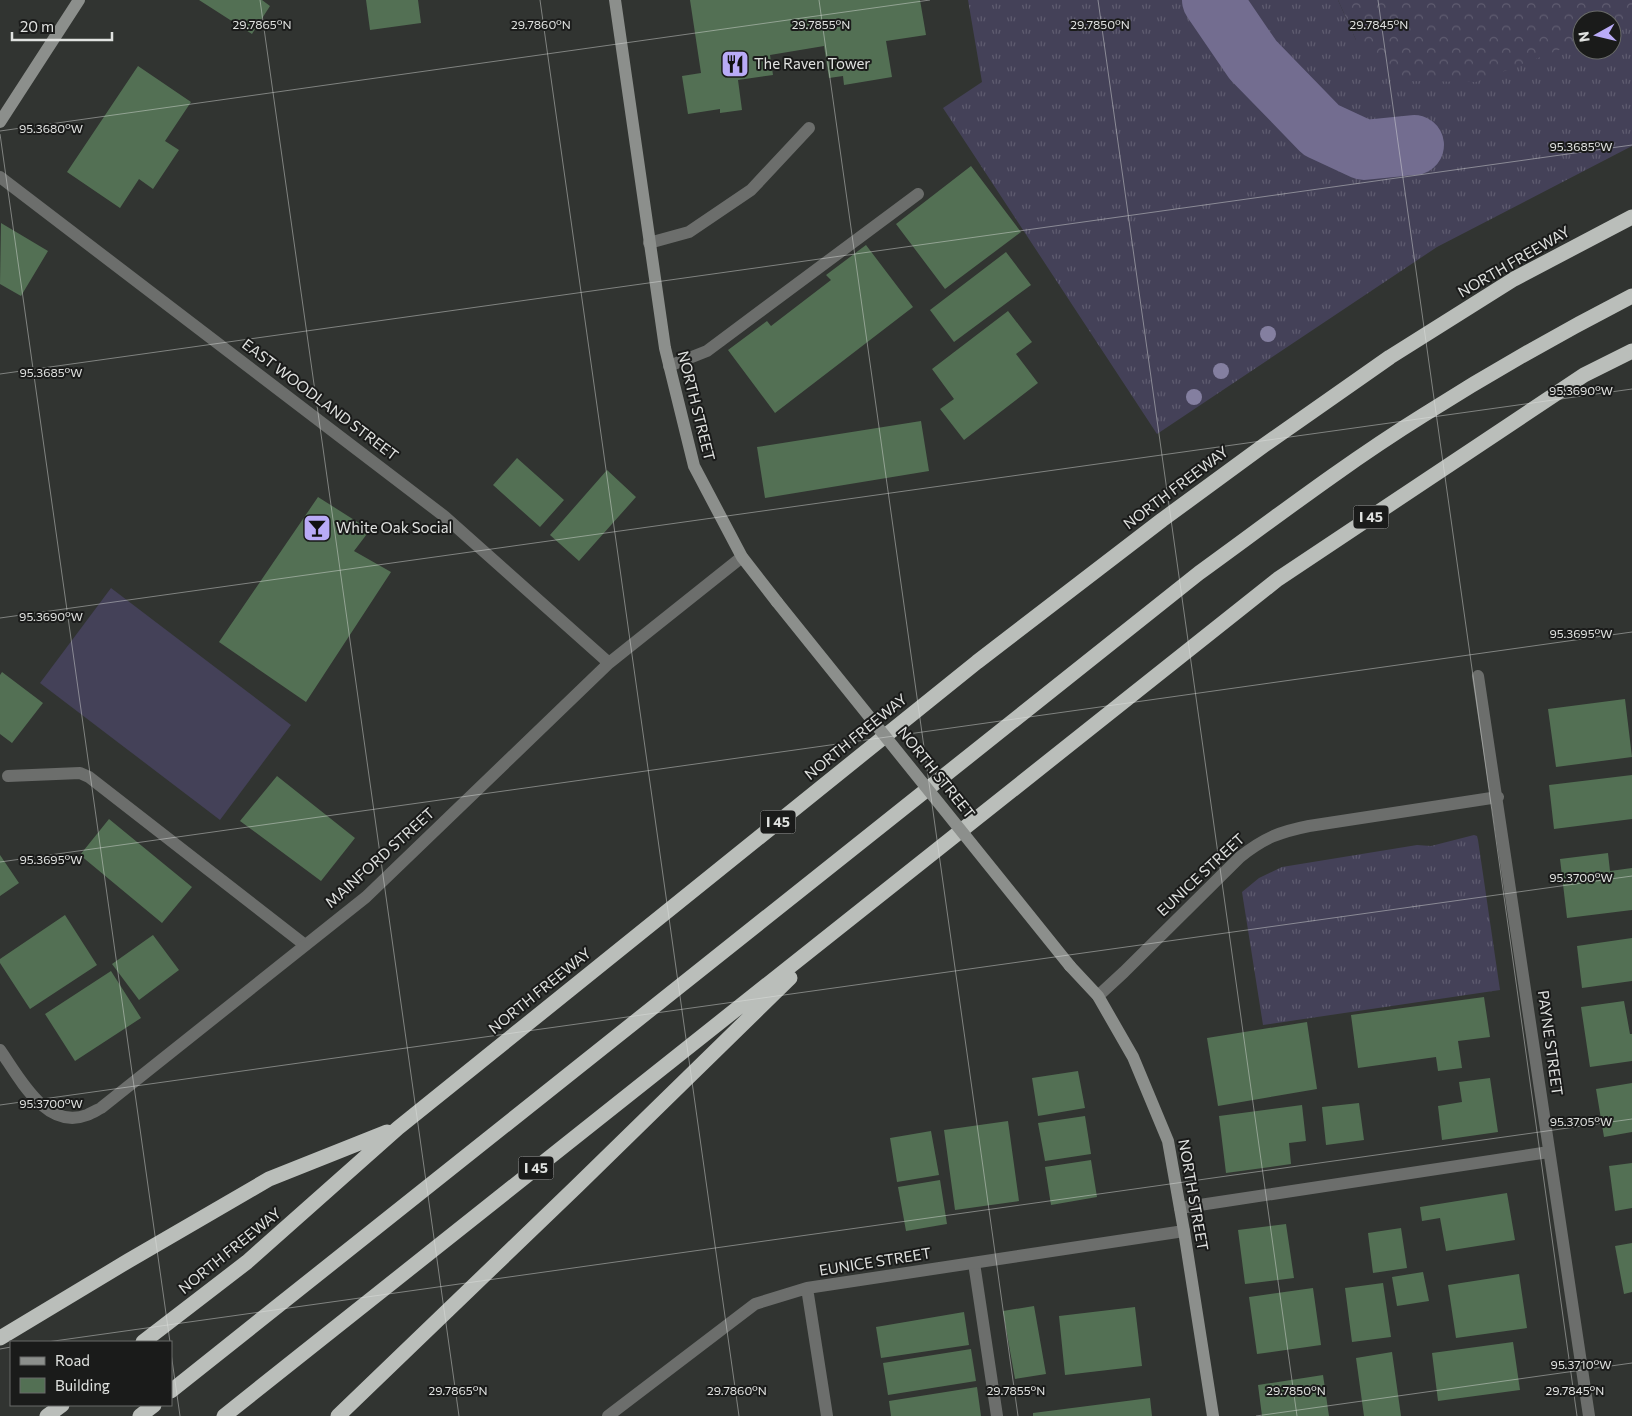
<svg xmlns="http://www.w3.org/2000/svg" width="1632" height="1416" font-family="Commissioner,sans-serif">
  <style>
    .grass { fill: url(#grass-tufts) }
    .forest { fill: url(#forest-crowns) }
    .pitch { fill: #444158 }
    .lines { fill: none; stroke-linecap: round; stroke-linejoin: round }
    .river { stroke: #736d90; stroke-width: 60 }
    .building { fill: #537054 }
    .lane { stroke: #6c6e6c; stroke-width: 12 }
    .street { stroke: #6c6e6c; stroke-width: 12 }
    .secondary { stroke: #8c8f8c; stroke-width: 12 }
    .highway { stroke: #babeba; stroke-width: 15 }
    .secondary-bridge { stroke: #8c8f8c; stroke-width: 12 }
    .tree { fill: #847fa0 }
    .ticks { fill: none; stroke: #e0e2e0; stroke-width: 1; stroke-opacity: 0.45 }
    .labels { text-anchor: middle; stroke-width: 4; stroke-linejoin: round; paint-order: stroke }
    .shield { fill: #1a1b1a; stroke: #a5a6a5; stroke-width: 1 }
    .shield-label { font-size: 14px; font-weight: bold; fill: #e0e2e0 }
    .poi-label { font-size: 15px; fill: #e0e2e0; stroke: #1a1b1a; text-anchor: start }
    .street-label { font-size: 15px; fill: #e0e2e0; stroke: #1a1b1a }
    .ticks-label { font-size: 12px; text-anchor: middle; fill: #e0e2e0; stroke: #1a1b1a; stroke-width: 4; stroke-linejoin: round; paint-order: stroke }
  </style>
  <defs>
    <pattern id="grass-tufts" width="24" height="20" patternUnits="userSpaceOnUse" patternTransform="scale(1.25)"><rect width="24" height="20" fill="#444158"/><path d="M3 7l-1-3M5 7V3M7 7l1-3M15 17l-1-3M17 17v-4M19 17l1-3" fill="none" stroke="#5f5c70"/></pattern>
    <pattern id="forest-crowns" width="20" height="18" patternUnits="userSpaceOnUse" patternTransform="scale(1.25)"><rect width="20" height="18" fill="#444158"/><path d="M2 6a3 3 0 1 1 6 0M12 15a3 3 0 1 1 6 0" fill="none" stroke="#5f5c70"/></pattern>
  </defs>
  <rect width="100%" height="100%" fill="#313431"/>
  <path class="grass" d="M968 0H1338L1356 40H1582V50H1612V28L1632 21V146L1437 247 1157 434 943 108 982 82Z
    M1474 835 1477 836 1478 840 1500 990 1263 1025 1242 892 1259 878 1282 867 1417 845 1431 846Z"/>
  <path class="forest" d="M1338 0H1632V22L1612 29V20H1582V41L1476 82 1402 81 1356 40Z"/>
  <path class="pitch" d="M111 588 291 725 220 820 40 683Z"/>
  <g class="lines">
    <path class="river" d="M1212 0 1253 60 1321 130 1364 150 1414 145"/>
  </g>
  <path class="building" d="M199 0H262L270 6 252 34Z
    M366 0H418L421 23 370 30Z
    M690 0H920L926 35 886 41 892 77 844 85 843 76 829 78 824 46 770 55 773 75 738 80 742 110 720 113V109L688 114 682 76 701 73Z
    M138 66 191 102 165 141 179 150 153 189 139 179 120 208 67 172Z
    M971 166 1021 232 945 289 896 224Z
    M1 223 48 251 21 296 0 284Z
    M866 245 913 307 775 413 728 350 767 321 771 326 831 280 826 275Z
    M1006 252 1031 285 954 342 930 310Z
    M1008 311 1032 342 1016 354 1038 383 964 440 940 409 954 399 932 369Z
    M921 421 929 471 765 498 757 447Z
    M517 458 564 500 540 527 493 485Z
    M607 470 636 497 579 561 550 535Z
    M318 497 370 530 354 551 391 572 306 702 219 642Z
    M2 672 43 703 12 743 0 734V675Z
    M1625 699 1632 757 1556 767 1548 709Z
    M1632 775V819L1554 829 1549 785Z
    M277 776 355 838 321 881 240 821Z
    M109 819 192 887 162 923 80 855Z
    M1608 853 1610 871 1632 868V910L1567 918 1560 859Z
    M0 855 19 883 0 896Z
    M65 915 97 965 30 1009 0 963V959Z
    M153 935 179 970 139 1000 112 964Z
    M1632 938V981L1582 988 1577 946Z
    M111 971 141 1018 75 1061 45 1014Z
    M1484 997 1490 1037 1458 1041 1462 1068 1438 1071 1436 1057 1358 1068 1351 1015Z
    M1624 1001 1630 1034H1632V1061L1590 1067 1581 1007Z
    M1307 1022 1317 1089 1218 1106 1207 1038Z
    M1078 1071 1085 1108 1038 1116 1032 1078Z
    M1490 1078 1498 1132 1442 1140 1438 1106 1462 1102 1459 1082Z
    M1632 1083V1132L1604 1137 1596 1089Z
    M1359 1103 1364 1140 1326 1145 1322 1107Z
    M1302 1105 1306 1141 1289 1143 1291 1164 1226 1173 1219 1116Z
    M1085 1116 1091 1154 1045 1161 1038 1123Z
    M1008 1121 1019 1201 955 1210 944 1130Z
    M931 1131 939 1175 897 1182 890 1138Z
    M1091 1160 1097 1197 1051 1205 1045 1167Z
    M1632 1163V1208L1615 1211 1609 1166Z
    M940 1180 947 1224 906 1231 898 1187Z
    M1507 1193 1515 1240 1446 1251 1440 1218 1422 1221 1420 1207Z
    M1286 1224 1294 1278 1245 1284 1238 1230Z
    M1401 1228 1407 1268 1373 1273 1368 1233Z
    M1632 1243V1292L1624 1294 1615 1246Z
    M1423 1272 1429 1301 1397 1306 1392 1277Z
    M1519 1274 1527 1328 1456 1338 1448 1285Z
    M1383 1283 1391 1337 1352 1342 1345 1288Z
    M1313 1288 1321 1345 1257 1354 1249 1297Z
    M1034 1306 1046 1374 1015 1379 1003 1311Z
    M1135 1307 1142 1366 1065 1375 1059 1316Z
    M964 1312 969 1345 881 1358 876 1327Z
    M1513 1342 1520 1390 1438 1401 1432 1353Z
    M971 1349 976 1381 888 1395 883 1363Z
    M1392 1352 1401 1416H1364L1356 1358Z
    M1323 1375 1329 1416H1262L1258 1385Z
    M977 1387 981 1416H891L889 1401Z
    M1150 1398 1152 1416H1033V1413Z"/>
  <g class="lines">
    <path class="lane" d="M649 243 689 232 751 190 809 128
      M669 366 707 351 918 194
      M8 776 80 773 89 777 305 945
      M1180 1208 1549 1152
      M974 1263 997 1416"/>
    <path class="street" d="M0 177 444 516 609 663
      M1478 676 1589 1416
      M1098 996 1124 972 1240 857C1264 838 1279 832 1309 826L1498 797
      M0 1050C19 1077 46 1131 87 1115 92 1113 97 1110 101 1108L366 897 609 663 742 557
      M807 1288 827 1416
      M608 1416 755 1304 807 1288 1184 1231"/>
    <path class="secondary" d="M615 0 665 348 694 466 742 557 777 602
      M0 122 79 0
      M1070 966 1098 996 1133 1057 1168 1141 1184 1231 1213 1416"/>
    <path class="highway" d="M0 1338 128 1261 269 1179 387 1132
      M143 1342 247 1262 398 1128 977 662 1162 520 1263 446 1390 357 1514 279 1632 217
      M171 1391 1199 573C1272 520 1345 464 1422 416 1490 373 1560 333 1632 296
      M47 1416 62 1405
      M140 1416 154 1405
      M224 1416 1278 579 1584 375 1632 351
      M338 1416 577 1186 790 978"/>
    <path class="secondary-bridge" d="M777 602 1070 966"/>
  </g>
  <g class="tree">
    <circle cx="1268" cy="334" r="8"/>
    <circle cx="1221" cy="371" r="8"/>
    <circle cx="1194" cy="397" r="8"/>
  </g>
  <path class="ticks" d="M260 0 459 1416M540 0 739 1416M819 0 1018 1416M1098 0 1297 1416M1378 0 1577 1416M0 131 930 0M0 134 170 1342M0 374 1632 145M0 618 1632 389M0 862 1632 632M0 1105 1632 876M47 1342 1632 1119M0 1349 11 1347M171 1353 180 1416M1256 1416 1632 1363"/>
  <defs>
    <symbol id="restaurant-square" viewBox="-11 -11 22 22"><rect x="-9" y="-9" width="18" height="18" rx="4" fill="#b9abf7" stroke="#1a1b1a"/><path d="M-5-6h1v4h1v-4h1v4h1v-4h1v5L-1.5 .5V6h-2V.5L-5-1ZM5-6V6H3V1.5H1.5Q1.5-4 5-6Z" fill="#111"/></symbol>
    <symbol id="bar-square" viewBox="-11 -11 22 22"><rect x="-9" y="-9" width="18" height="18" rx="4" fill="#b9abf7" stroke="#1a1b1a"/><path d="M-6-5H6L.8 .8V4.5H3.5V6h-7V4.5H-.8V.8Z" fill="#111"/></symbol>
  </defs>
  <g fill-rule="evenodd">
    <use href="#restaurant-square" x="719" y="48" width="32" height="32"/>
    <use href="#bar-square" x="301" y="512" width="32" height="32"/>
  </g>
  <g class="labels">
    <g class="shield">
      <rect x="1353.5" y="505.5" width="35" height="23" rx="4"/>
      <rect x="760.5" y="810.5" width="35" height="23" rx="4"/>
      <rect x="518.5" y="1156.5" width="35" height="23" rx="4"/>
    </g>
    <g class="shield-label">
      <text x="1371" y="522">I 45</text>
      <text x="778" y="827">I 45</text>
      <text x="536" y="1173">I 45</text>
    </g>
    <g class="poi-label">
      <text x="754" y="69">The Raven Tower</text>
      <text x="336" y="533">White Oak Social</text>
    </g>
    <g class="street-label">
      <text transform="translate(1514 262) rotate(-30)" y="5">NORTH FREEWAY</text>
      <text transform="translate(320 400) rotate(37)" y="5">EAST WOODLAND STREET</text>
      <text transform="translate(696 406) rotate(76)" y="5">NORTH STREET</text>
      <text transform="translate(1176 488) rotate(-37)" y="5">NORTH FREEWAY</text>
      <text transform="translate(856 737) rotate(-39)" y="5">NORTH FREEWAY</text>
      <text transform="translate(936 773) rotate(51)" y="5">NORTH STREET</text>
      <text transform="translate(380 858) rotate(-42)" y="5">MAINFORD STREET</text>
      <text transform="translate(1201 875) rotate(-43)" y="5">EUNICE STREET</text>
      <text transform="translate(540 991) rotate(-39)" y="5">NORTH FREEWAY</text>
      <text transform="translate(1550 1043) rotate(82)" y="5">PAYNE STREET</text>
      <text transform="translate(1193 1195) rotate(80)" y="5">NORTH STREET</text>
      <text transform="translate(230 1251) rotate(-39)" y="5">NORTH FREEWAY</text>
      <text transform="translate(875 1262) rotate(-9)" y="5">EUNICE STREET</text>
    </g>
  </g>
  <g class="ticks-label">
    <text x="262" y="29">29.7865°N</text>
    <text x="541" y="29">29.7860°N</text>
    <text x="821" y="29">29.7855°N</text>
    <text x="1100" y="29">29.7850°N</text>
    <text x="1379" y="29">29.7845°N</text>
    <text x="51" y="133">95.3680°W</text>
    <text x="1581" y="151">95.3685°W</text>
    <text x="51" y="377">95.3685°W</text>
    <text x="1581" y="395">95.3690°W</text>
    <text x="51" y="621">95.3690°W</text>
    <text x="1581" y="638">95.3695°W</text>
    <text x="51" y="864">95.3695°W</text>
    <text x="1581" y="882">95.3700°W</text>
    <text x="51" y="1108">95.3700°W</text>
    <text x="1581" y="1126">95.3705°W</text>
    <text x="1581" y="1369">95.3710°W</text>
    <text x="458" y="1395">29.7865°N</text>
    <text x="737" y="1395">29.7860°N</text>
    <text x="1016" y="1395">29.7855°N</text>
    <text x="1296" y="1395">29.7850°N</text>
    <text x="1575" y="1395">29.7845°N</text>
  </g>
  <rect x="10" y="1341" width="162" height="65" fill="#1a1b1a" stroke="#696b69"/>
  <rect x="20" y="1357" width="25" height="8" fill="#8c8f8c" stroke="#696b69"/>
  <text x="55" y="1366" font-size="15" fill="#e0e2e0">Road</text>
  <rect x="20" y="1378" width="25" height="15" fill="#537054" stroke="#696b69"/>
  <text x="55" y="1391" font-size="15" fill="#e0e2e0">Building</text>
  <g transform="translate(1597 35) rotate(262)"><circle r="24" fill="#1a1b1a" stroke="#696b69"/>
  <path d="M0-4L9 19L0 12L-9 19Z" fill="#b9abf7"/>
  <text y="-8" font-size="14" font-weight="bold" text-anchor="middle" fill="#e0e2e0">N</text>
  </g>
  <path d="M12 32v8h100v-8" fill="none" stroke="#e0e2e0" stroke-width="2.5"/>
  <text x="20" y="32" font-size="15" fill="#e0e2e0" stroke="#1a1b1a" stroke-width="4" paint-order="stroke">20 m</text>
</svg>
